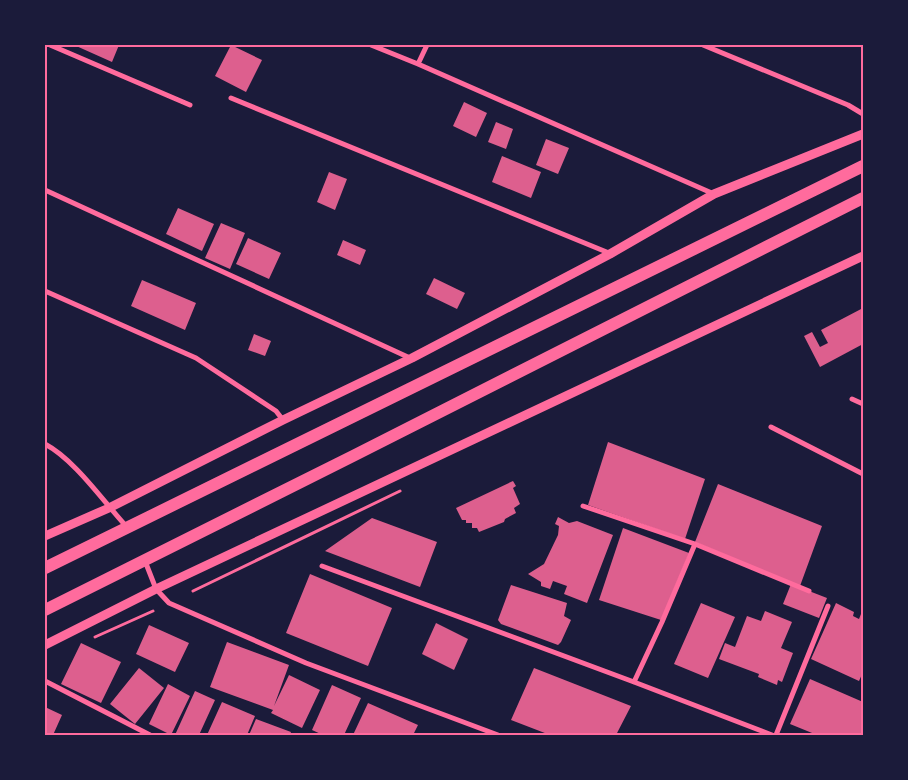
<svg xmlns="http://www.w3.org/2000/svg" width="908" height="780" font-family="'Noto Serif',serif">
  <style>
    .building { fill: #dd5f8e }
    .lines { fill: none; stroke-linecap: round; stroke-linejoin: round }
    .path { stroke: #ff6b9d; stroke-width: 3 }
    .minor { stroke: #ff6b9d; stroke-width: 5 }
    .tertiary { stroke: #ff6b9d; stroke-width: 9 }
    .primary { stroke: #ff6b9d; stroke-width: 12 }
    .neatline { fill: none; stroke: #ff6b9d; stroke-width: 2 }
  </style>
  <rect width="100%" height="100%" fill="#1b1b3a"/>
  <path class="building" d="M74 45H119L112 62Z
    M231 45 262 60 246 92 215 76Z
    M464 102 487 113 476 137 453 126Z
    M496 122 513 129 506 149 488 142Z
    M546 139 569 148 558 174 536 165Z
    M502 156 541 172 531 198 492 182Z
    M329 172 347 179 335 210 317 202Z
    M178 208 214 224 202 251 166 234Z
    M221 223 245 233 230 269 205 258Z
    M248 238 281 253 269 279 236 264Z
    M343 240 366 250 360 265 337 255Z
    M434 278 465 293 457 309 426 294Z
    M142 280 196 303 185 330 131 306Z
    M863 308V344L820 367 804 336 812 332 820 347 828 343 821 330Z
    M254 334 271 341 265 356 248 350Z
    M608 442 705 479 685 539 588 505Z
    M513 481 516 486 513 488 520 504 514 508 516 513 505 519 504 522 479 532 477 528H472V523H466V520H462L456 508Z
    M718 484 822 526 800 586 695 542Z
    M558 517 569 523 577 521 613 535 587 603 564 594 567 586 553 581 550 589 541 586V582L528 574 544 564 558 535 559 526 555 524Z
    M372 518 437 542 420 587 325 551Z
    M623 528 689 553 661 620 599 600Z
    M310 574 392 608 368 666 286 633Z
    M791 584 827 598 819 618 783 604Z
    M511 585 567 603 564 616 571 620 561 642 558 645 501 624 498 620Z
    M701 603 735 617 708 678 674 664Z
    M836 603 854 612 853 616 859 619 861 614H863V672L859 681 811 659Z
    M765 611 792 622 781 648 793 653 782 682 778 680 777 685 758 677 759 674 719 659 725 643 735 647 747 616 761 621Z
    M436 623 468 639 454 670 422 654Z
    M149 625 189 643 175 672 136 654Z
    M227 642 289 665 274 706 289 675 320 690 302 728 271 713 273 710 210 687Z
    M81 643 121 662 101 703 61 684Z
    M139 668 164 688 135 724 110 704Z
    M534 668 631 706 616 735H550L511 720Z
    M810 679 863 702V729L860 735H817L790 724Z
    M168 684 190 696 171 735 149 724Z
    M332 685 361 698 344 735H323L312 730Z
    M195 691 215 700 199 735H175Z
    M222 702 255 716 247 735H207Z
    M368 703 418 725 413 735H353Z
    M45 707 62 715 53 735H45Z
    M256 719 291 732 290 735H249Z"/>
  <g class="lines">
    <path class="path" d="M193 591 400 491
      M95 637 153 611"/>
    <path class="minor" d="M50 45 190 105
      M371 45 418 64 714 194
      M703 45 848 105 863 114
      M418 64 427 45
      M231 98 609 253
      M45 190 410 358
      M45 291 196 358 276 411 283 420
      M852 399 863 404
      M771 427 863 474
      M45 444C75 460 103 501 126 526
      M583 506 695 544 809 591
      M145 561 156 589 169 603 306 663 498 735
      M322 566 634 682 772 735
      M45 681 150 735
      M634 682 662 622 695 544
      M776 735 828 606"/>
    <path class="tertiary" d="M45 536 109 508 283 420 412 358 610 254 714 194 863 134
      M45 645 156 589 863 256"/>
    <path class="primary" d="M45 568 863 166
      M45 610 353 456 863 198"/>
  </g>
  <rect width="908" height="780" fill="none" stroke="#1b1b3a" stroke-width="92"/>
  <rect x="46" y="46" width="816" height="688" class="neatline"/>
</svg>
